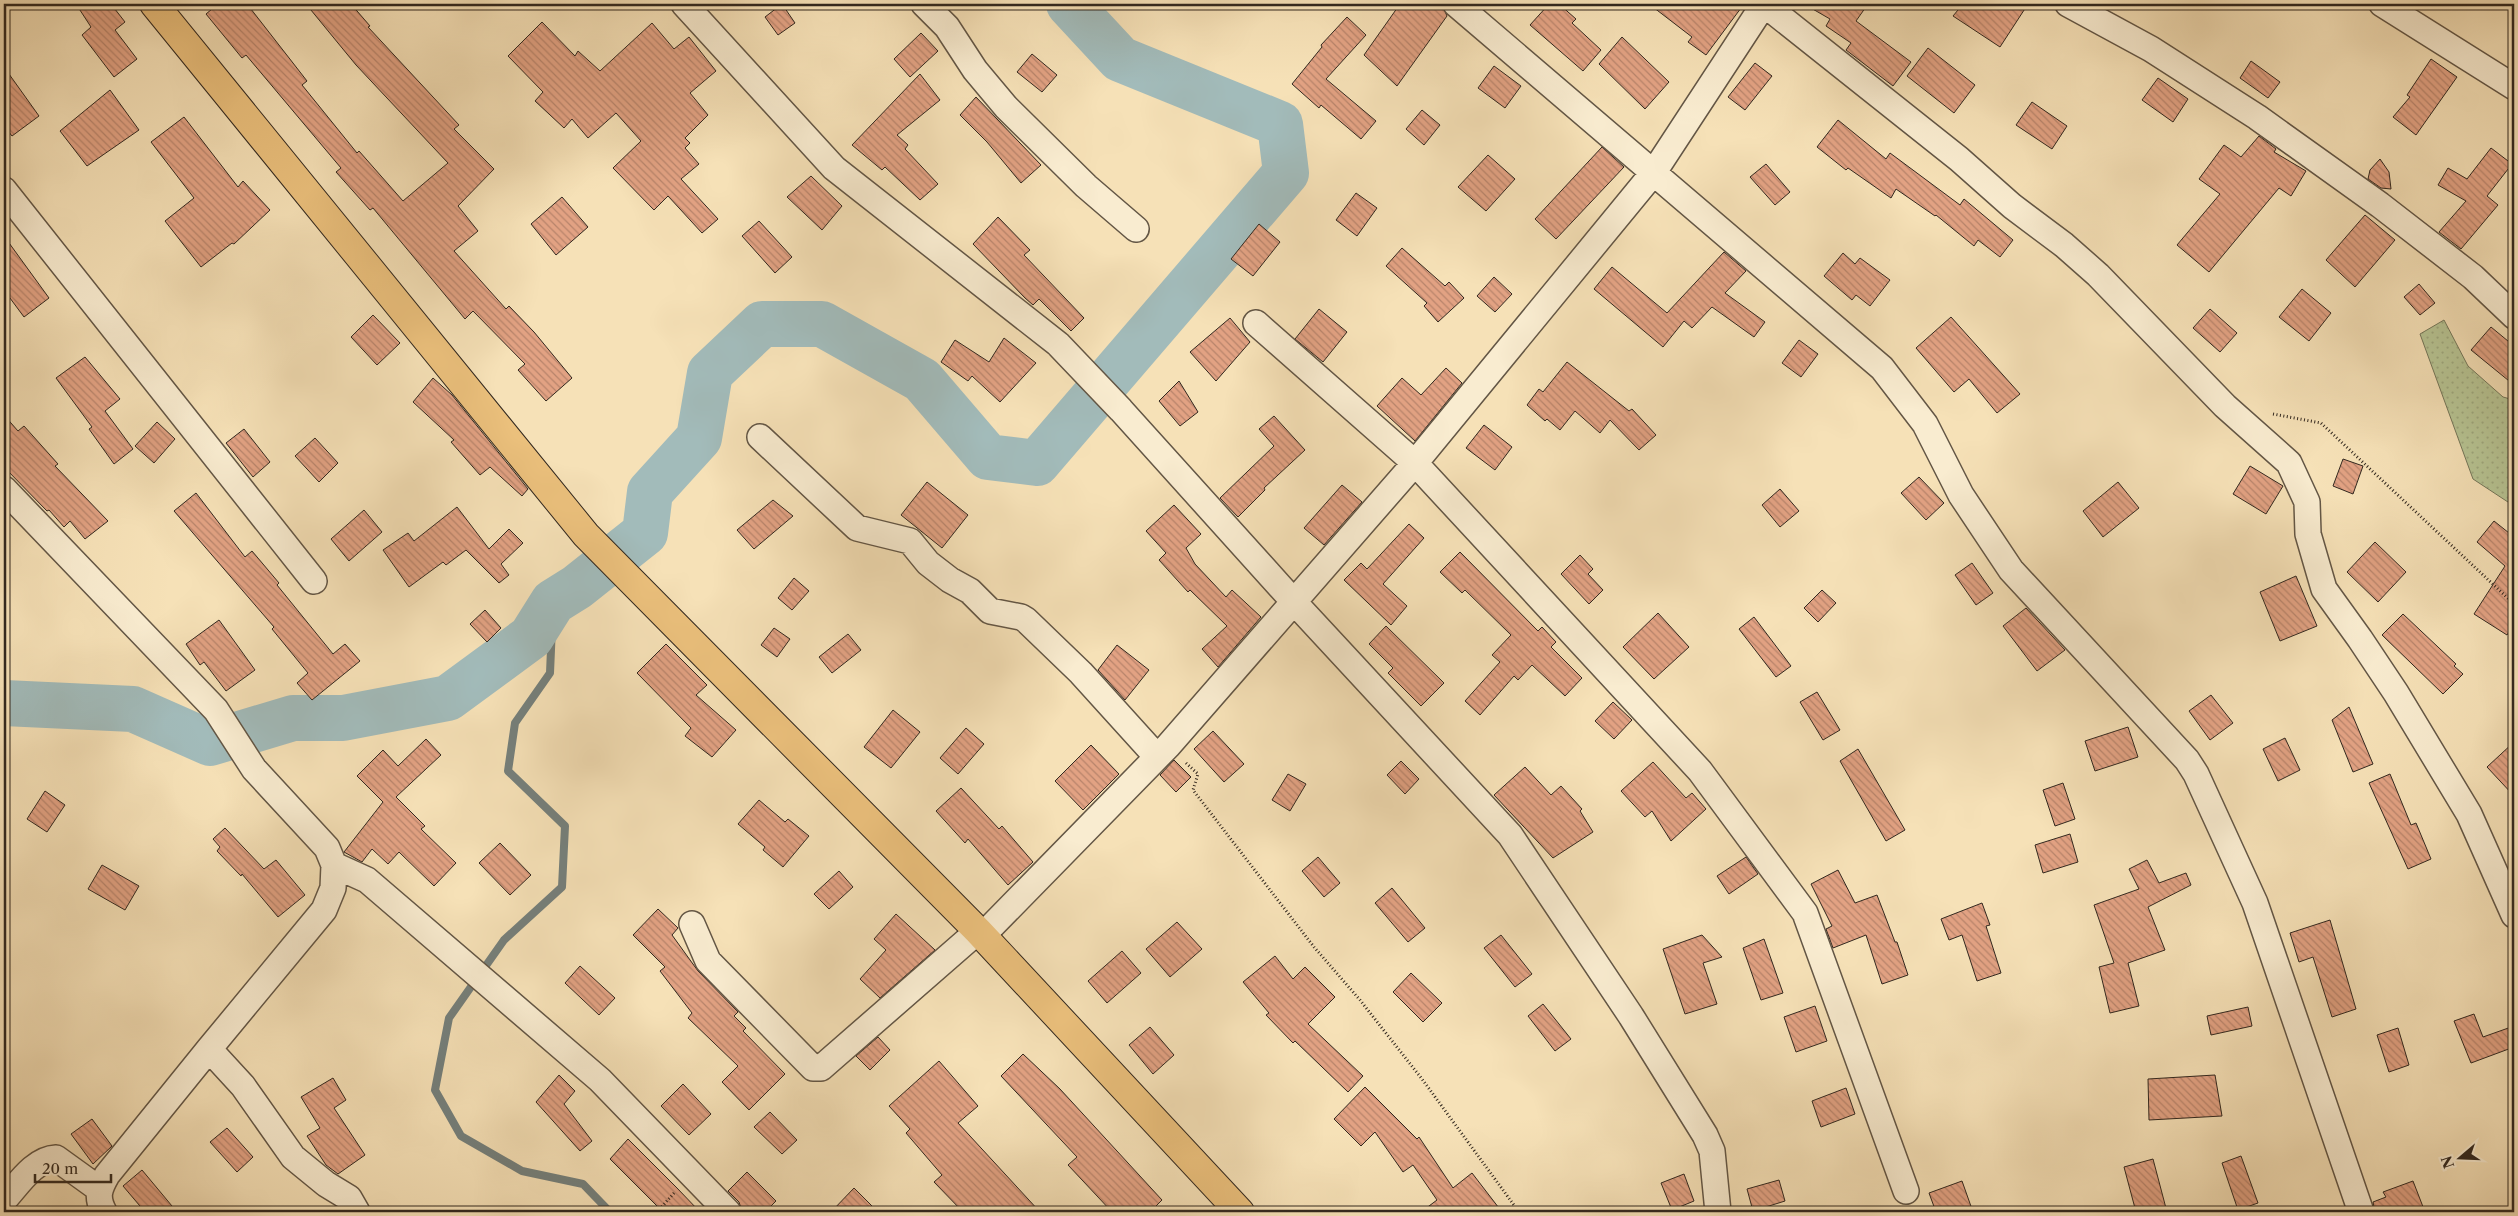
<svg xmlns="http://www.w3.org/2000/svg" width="2518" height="1216" font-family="'Libre Caslon Text',serif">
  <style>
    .grass { fill: url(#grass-dots); stroke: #747659 }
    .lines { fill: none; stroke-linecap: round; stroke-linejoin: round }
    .stream { stroke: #75807c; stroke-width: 8 }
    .river { stroke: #a2bbba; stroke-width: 46 }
    .building { fill: url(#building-back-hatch); stroke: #32281f }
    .minor-casing { stroke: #635645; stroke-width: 28 }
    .major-casing { stroke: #32281f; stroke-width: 30 }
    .path { stroke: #32281f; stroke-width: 3; stroke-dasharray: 1 2.5; stroke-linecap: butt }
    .minor { stroke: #f9ecd0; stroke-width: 25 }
    .major { stroke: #ebc07c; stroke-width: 28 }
  </style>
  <defs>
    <pattern id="grass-dots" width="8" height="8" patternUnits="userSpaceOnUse" patternTransform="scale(1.25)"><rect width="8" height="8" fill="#b7c493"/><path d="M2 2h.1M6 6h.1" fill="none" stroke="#9ea87e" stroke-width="1.8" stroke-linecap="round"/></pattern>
    <pattern id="building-back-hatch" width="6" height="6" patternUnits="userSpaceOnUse" patternTransform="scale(1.25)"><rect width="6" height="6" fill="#e2a283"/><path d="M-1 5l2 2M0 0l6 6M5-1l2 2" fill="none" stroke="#b8846b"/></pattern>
  </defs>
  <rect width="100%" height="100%" fill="#f6e1b7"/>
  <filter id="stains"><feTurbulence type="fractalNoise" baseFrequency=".004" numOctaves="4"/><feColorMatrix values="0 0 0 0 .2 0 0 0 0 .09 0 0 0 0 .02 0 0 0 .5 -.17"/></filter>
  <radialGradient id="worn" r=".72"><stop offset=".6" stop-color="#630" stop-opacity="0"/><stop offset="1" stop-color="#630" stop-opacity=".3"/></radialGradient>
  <path class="grass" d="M2444 320 2468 366 2503 397 2514 400V506L2473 479 2420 334Z"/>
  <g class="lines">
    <path class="stream" d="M553 602 550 673 515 723 508 771 565 826 562 887 504 940 449 1018 435 1090 461 1136 522 1171 583 1184 610 1212"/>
    <path class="river" d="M4 703 133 709 210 743 293 718H343L448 698 531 637 553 602 577 587 645 533 650 492 699 438 710 373 762 324H822L922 380 988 457 1037 463 1286 173 1280 124 1120 59 1069 4"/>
  </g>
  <path class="building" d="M76 4H111L125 22 115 30 137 59 114 77 82 35 91 27Z
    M218 4H247L307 81 302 85 357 153 359 151 403 201 448 163 356 65 306 4H351L370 26 368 27 459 125 454 129 494 169 458 206 478 231 454 251 506 309 509 306 534 332 572 378 546 401 518 370 525 364 473 311 465 319 373 208 370 210 336 172 341 168 246 55 242 58 206 14Z
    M782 4 795 23 778 35 765 17Z
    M1400 4H1442L1447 16 1397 86 1364 55Z
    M1549 4H1559L1576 19 1572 23 1601 50 1583 71 1530 25Z
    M1649 4H1744L1706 55 1688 42 1692 37Z
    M1804 4H1868L1856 21 1911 62 1893 86 1846 50 1851 43 1826 26 1830 19Z
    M1963 4H2028L2000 47 1953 16Z
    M1347 17 1366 35 1326 79 1376 121 1361 139 1321 105 1319 108 1292 84 1322 47 1321 45Z
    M542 22 575 56 578 51 600 71 652 23 674 49 689 37 716 71 690 93 708 115 685 138 690 143 685 148 699 164 681 179 718 219 702 233 668 196 654 210 613 168 641 141 616 113 588 138 572 119 564 128 535 101 543 92 508 56Z
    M921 33 938 51 910 77 894 59Z
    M1622 37 1669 82 1645 109 1599 64Z
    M1928 48 1975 85 1954 113 1907 76Z
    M1032 54 1057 75 1042 92 1017 72Z
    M2431 59 2457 77 2416 135 2393 117 2410 97 2407 95Z
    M2251 61 2280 82 2268 98 2240 78Z
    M1755 63 1772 76 1745 110 1728 97Z
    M1494 66 1521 86 1505 108 1478 88Z
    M4 67 39 116 12 136 4 126Z
    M920 74 940 100 897 135 908 145 905 149 938 184 920 200 885 167 882 170 852 145Z
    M2158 78 2188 99 2173 122 2142 100Z
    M110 90 139 130 87 166 60 131Z
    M976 97 1041 165 1021 183 987 142 960 115Z
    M2032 102 2067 126 2052 149 2016 125Z
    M1422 110 1440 125 1424 145 1406 129Z
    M184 117 238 187 243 181 270 210 234 244 232 243 201 267 165 221 194 198 151 142Z
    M1838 120 1886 159 1890 153 1960 205 1964 199 2013 240 2000 257 1978 240 1974 246 1936 215 1935 216 1896 189 1891 198 1848 168 1846 170 1817 147Z
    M2259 136 2276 149 2274 152 2306 171 2291 196 2279 188 2209 272 2177 245 2220 194 2199 179 2224 145 2241 157Z
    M1602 147 1624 167 1556 239 1535 219Z
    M2491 148 2512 164 2487 196 2498 205 2461 249 2439 232 2466 201 2438 185 2448 168 2467 179Z
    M1488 155 1515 179 1486 211 1458 187Z
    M2380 159 2389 172 2391 189 2381 188 2368 179 2370 170Z
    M1766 164 1790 192 1775 205 1750 177Z
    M811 176 842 206 822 230 787 197Z
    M1356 193 1377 208 1357 236 1336 220Z
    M562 197 588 227 556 255 531 224Z
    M2365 215 2395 240 2355 287 2326 260Z
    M998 217 1030 250 1024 255 1084 318 1071 331 1039 299 1033 305 1025 298 973 244Z
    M759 221 792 257 775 273 742 236Z
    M1259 224 1280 242 1253 276 1231 259Z
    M4 236 49 298 24 317 4 290Z
    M1402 248 1445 286 1449 282 1464 298 1438 322 1424 306 1427 303 1386 266Z
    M1724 252 1746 271 1725 293 1765 322 1754 337 1712 307 1692 328 1684 321 1663 347 1594 289 1612 267 1667 313Z
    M1843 253 1855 264 1860 258 1890 280 1870 306 1856 295 1852 300 1824 276Z
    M1494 277 1512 294 1495 312 1477 296Z
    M2419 284 2435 303 2420 315 2404 297Z
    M2302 289 2331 313 2309 341 2279 317Z
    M1319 309 1347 332 1323 362 1295 339Z
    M2210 309 2237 333 2220 352 2193 328Z
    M373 315 400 343 377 365 351 337Z
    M1951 317 2020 394 1997 413 1969 379 1954 392 1916 348Z
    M1230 318 1250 342 1216 381 1190 352Z
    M2491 327 2514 346V385L2471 350Z
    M1004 338 1036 363 1000 402 972 376 968 381 941 362 955 340 989 362Z
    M1799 340 1818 354 1801 377 1782 363Z
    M85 357 120 399 105 411 133 449 114 464 89 429 92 427 56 378Z
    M1567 362 1629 411 1632 409 1656 435 1639 450 1610 420 1600 433 1575 411 1560 430 1547 419 1545 421 1527 405 1539 389 1543 392Z
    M1446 368 1462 383 1415 441 1377 406 1402 378 1421 395Z
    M433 378 452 395 528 489 522 496 490 467 480 475 451 442 454 440 413 402Z
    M1179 381 1198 412 1180 426 1159 401Z
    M4 415 18 431 24 426 58 464 55 466 108 521 85 539 70 521 64 527 49 510 47 511 4 467Z
    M1274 416 1305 450 1264 488 1265 490 1238 517 1220 498 1274 446 1259 429Z
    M157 422 175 439 154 463 135 446Z
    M1484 425 1512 447 1495 470 1466 448Z
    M244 429 270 462 253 477 226 443Z
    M315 438 338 463 319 482 295 456Z
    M2343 459 2363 466 2353 494 2333 486Z
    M2250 466 2283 486 2266 514 2233 494Z
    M1919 477 1944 503 1926 520 1901 493Z
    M927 482 968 515 942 548 901 515Z
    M2118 482 2139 508 2103 537 2083 511Z
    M1342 485 1362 502 1324 545 1304 528Z
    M1780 489 1799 511 1780 527 1762 505Z
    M196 493 245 557 252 551 279 583 277 585 333 654 345 644 360 661 312 700 297 683 308 673 272 629 274 627 174 511Z
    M773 500 793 516 754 549 737 530Z
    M1174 505 1201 534 1186 548 1195 564 1226 597 1232 590 1261 617 1218 667 1202 649 1227 626 1190 590 1188 592 1159 560 1166 553 1146 531Z
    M457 507 489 549 509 529 523 543 501 564 509 575 499 583 466 550 446 565 443 562 409 587 383 550 408 533 414 541Z
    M364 510 382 532 349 561 331 539Z
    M2494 521 2514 537V624L2507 635 2474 614 2505 566 2477 542Z
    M1409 524 1424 538 1383 584 1407 606 1391 625 1344 580 1361 563 1367 569Z
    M2375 542 2406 572 2378 602 2347 572Z
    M1460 552 1538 631 1542 627 1556 642 1551 647 1582 678 1565 696 1532 665 1518 680 1514 676 1480 715 1465 701 1500 662 1492 655 1511 635 1465 590 1462 593 1440 572Z
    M1580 555 1593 569 1588 574 1603 590 1589 604 1561 574Z
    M1972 563 1993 593 1976 605 1955 575Z
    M2296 576 2317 626 2280 641 2260 592Z
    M794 578 809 591 792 610 778 598Z
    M1822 590 1836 603 1818 622 1804 608Z
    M2026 608 2065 650 2037 671 2003 626Z
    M485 610 501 628 487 642 470 624Z
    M1658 613 1689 647 1654 679 1623 647Z
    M2403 614 2456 664 2454 666 2463 674 2443 694 2382 635Z
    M1754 617 1791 666 1776 677 1739 629Z
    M219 620 255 670 226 691 204 662 200 665 186 644Z
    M1386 626 1444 683 1421 706 1388 673 1393 668 1369 644Z
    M774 628 790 639 777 657 761 645Z
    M848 634 861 650 832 673 819 657Z
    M666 644 707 685 696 695 736 730 712 757 685 736 691 728 637 673Z
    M1117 645 1149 670 1125 700 1098 670Z
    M1817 692 1840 730 1823 740 1800 702Z
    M2211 695 2233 723 2210 740 2189 711Z
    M1613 702 1632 720 1614 739 1595 721Z
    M2349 707 2373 764 2353 772 2332 720Z
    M893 710 920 732 891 768 864 747Z
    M2128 727 2138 757 2095 771 2085 741Z
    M966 728 984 744 958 774 940 758Z
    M1213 731 1244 764 1224 782 1194 749Z
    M2285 738 2300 770 2278 781 2263 749Z
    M426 739 441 755 396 797 425 826 421 829 456 863 434 886 399 852 388 864 372 849 362 862 344 852 383 802 357 776 383 750 398 766Z
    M2514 742V796L2487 767Z
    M1091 745 1119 774 1083 810 1055 781Z
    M1858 749 1905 830 1886 841 1840 761Z
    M1174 760 1191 777 1176 792 1160 775Z
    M1401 761 1419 779 1405 794 1387 775Z
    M1653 762 1686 798 1692 793 1706 809 1671 841 1652 811 1645 817 1621 791Z
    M1525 767 1551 795 1561 786 1582 809 1580 811 1593 832 1553 858 1494 795Z
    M1288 774 1306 784 1290 811 1272 800Z
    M2390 774 2411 825 2416 823 2431 859 2408 869 2369 783Z
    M2063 783 2075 819 2055 826 2043 790Z
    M961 788 999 829 1002 826 1033 862 1008 885 968 839 965 843 936 811Z
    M45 791 65 805 47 832 27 819Z
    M759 800 785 822 788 819 809 836 783 867 763 850 765 847 738 824Z
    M225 828 264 869 276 860 305 895 278 917 242 874 241 876 217 851 220 847 213 839Z
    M2070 834 2078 862 2043 873 2035 845Z
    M500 843 531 875 510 895 479 863Z
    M1318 857 1340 883 1324 897 1302 871Z
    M1746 857 1758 874 1729 894 1717 876Z
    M2147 860 2159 883 2186 873 2191 885 2148 907 2165 950 2128 963 2139 1006 2110 1013 2099 967 2114 963 2094 905 2139 889 2129 869Z
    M102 865 139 886 125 910 88 889Z
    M1838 870 1855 903 1877 895 1895 942H1897L1908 975 1882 984 1866 935 1833 948 1826 929 1832 926 1811 884Z
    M839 871 853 887 829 909 814 894Z
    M1392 888 1425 928 1408 942 1375 903Z
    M1982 903 1990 925 1986 926 2001 973 1977 981 1962 935 1949 940 1941 919Z
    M658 909 678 928 672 935 698 971 738 1012 734 1016 746 1028 743 1031 785 1074 749 1110 722 1082 738 1066 688 1018 692 1013 660 971 665 967 633 935Z
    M896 914 935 950 880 998 860 979 886 950 874 939Z
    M2330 920 2356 1009 2332 1017 2313 957 2299 962 2290 933Z
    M1177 922 1202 949 1170 977 1146 949Z
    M1501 935 1532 974 1515 987 1484 948Z
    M1702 935 1722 957 1703 963 1717 1004 1685 1014 1663 949Z
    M1764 939 1783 993 1761 1000 1743 948Z
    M1122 951 1141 973 1107 1003 1088 981Z
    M1275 956 1293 979 1305 967 1335 997 1308 1024 1363 1076 1348 1092 1295 1041 1293 1043 1266 1015 1269 1013 1243 982Z
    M580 966 615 998 599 1015 565 983Z
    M1411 973 1442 1003 1423 1022 1393 992Z
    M1543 1004 1571 1039 1555 1051 1528 1016Z
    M1815 1006 1827 1041 1796 1052 1784 1017Z
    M2248 1007 2252 1026 2211 1035 2207 1016Z
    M2474 1014 2483 1037 2514 1026V1047L2471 1063 2454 1021Z
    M1150 1027 1174 1055 1153 1074 1129 1045Z
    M2398 1028 2409 1065 2389 1072 2377 1035Z
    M878 1037 890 1050 870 1070 856 1056Z
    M1023 1054 1060 1089 1162 1200 1150 1212H1112L1068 1165 1077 1157 1001 1076Z
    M939 1061 978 1106 958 1123 1040 1212H963L934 1182 942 1175 906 1133 910 1129 889 1106Z
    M559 1075 575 1091 564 1104 592 1141 580 1151 536 1102Z
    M2215 1075 2222 1116 2149 1120 2148 1079Z
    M333 1078 346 1100 334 1108 365 1155 338 1174 326 1165 307 1136 320 1128 301 1097Z
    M683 1084 711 1114 689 1135 661 1106Z
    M1365 1087 1417 1139 1419 1137 1453 1188 1472 1173 1502 1212H1421L1437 1200 1413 1165 1403 1172 1375 1132 1361 1146 1334 1119Z
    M1846 1088 1855 1114 1821 1127 1812 1101Z
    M770 1112 797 1140 782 1154 754 1127Z
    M92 1119 112 1146 93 1164 71 1134Z
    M227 1128 253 1157 237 1172 210 1142Z
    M628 1139 677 1188 700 1212H663L610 1159Z
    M2241 1156 2258 1203 2238 1210 2222 1163Z
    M2153 1159 2167 1212H2136L2124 1167Z
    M142 1170 177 1212H145L123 1186Z
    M747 1172 776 1201 765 1212H742L739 1202 728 1191Z
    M1684 1174 1694 1201 1672 1210 1661 1183Z
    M1779 1180 1785 1201 1753 1211 1747 1189Z
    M1962 1181 1973 1212H1936L1929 1193Z
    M2413 1181 2425 1212H2375L2373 1202 2386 1197 2383 1192Z
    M854 1188 878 1212H831Z"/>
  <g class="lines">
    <defs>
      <path id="minor" d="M684 4 834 168 1058 344 1121 410 1295 603 1510 835 1631 1016 1705 1135 1712 1151 1718 1212
        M924 4 947 27 975 70 1006 107 1086 186 1136 229
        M1456 4 1882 368 1925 424 1961 495 2011 570 2187 760 2196 774 2255 903 2361 1212
        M1764 4 1959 159 2012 206 2064 245 2098 275 2225 406 2289 463 2307 502 2308 534 2324 589 2360 639 2396 693 2469 814 2514 915
        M2068 4 2151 49 2257 117 2380 205 2473 277 2514 316
        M2382 4 2514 87
        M4 190 314 581
        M1256 323 1415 463 1700 771 1805 913 1906 1191
        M760 437 857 528 910 541 928 563 950 580 970 591 990 611 1021 617 1026 620 1081 673 1157 757
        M4 489 216 710 254 769 327 848 334 865 333 888 324 910 209 1049 107 1175C99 1189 96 1197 104 1212
        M334 865 367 880 600 1080 728 1212
        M692 924 708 961 813 1068H821L978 931
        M982 936 1168 746 1415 463 1654 172 1764 4
        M209 1049 243 1086 293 1157 326 1184 349 1198 357 1212
        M4 1200C18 1185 34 1159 56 1158L99 1189"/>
      <path id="major" d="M154 4 586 535 978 931 1240 1212"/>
    </defs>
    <use href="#minor" class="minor-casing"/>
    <use href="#major" class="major-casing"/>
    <path class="path" d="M2273 414 2321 423 2514 604
      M1186 763 1198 774 1193 790 1314 947 1360 1000 1422 1079 1519 1212
      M657 1212 675 1192"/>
    <use href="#minor" class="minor"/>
    <use href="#major" class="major"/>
  </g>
  <rect width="2518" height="1216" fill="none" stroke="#f6e1b7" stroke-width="20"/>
  <rect x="5" y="5" width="2508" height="1206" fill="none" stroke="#32281f" stroke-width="2.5"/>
  <rect x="10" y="10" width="2498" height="1196" fill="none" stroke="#32281f"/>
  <g transform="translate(2460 1158) rotate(251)" stroke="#f9ecd0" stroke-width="4" paint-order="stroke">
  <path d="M0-4L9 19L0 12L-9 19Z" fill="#32281f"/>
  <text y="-8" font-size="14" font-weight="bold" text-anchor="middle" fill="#32281f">N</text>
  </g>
  <path d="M35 1174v8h76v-8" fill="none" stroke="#32281f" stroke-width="2.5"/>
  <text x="42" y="1174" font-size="15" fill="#32281f" stroke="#f9ecd0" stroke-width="4" paint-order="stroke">20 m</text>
  <rect width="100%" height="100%" filter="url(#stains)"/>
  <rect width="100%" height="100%" fill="url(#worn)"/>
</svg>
